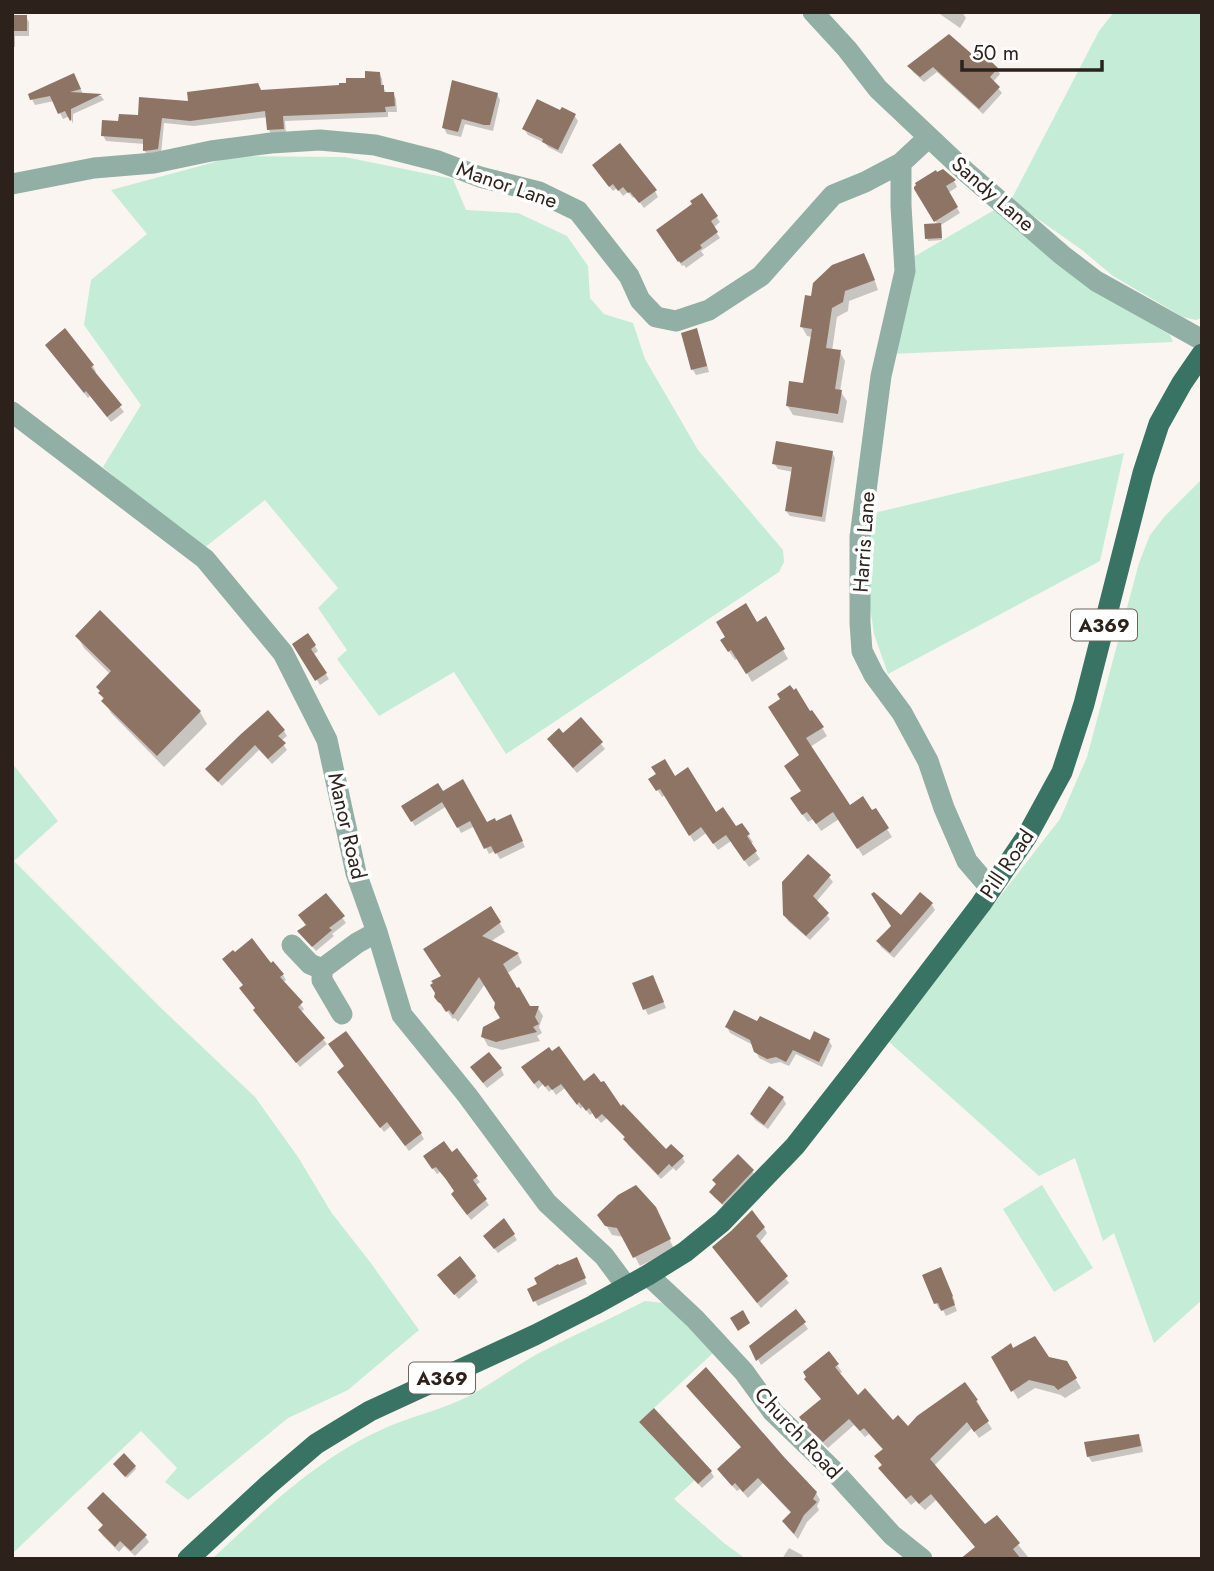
<svg xmlns="http://www.w3.org/2000/svg" width="1214" height="1571" font-family="Jost,sans-serif">
  <style>
    .green { fill: #c4ecd6 }
    .shadow { fill: #0003 }
    .building { fill: #8e7465 }
    .lines { fill: none; stroke-linecap: round; stroke-linejoin: round }
    .minor { stroke: #91afa5; stroke-width: 21 }
    .major { stroke: #387363; stroke-width: 21 }
    .labels { text-anchor: middle; stroke-width: 7; stroke-linejoin: round; paint-order: stroke }
    .shield { fill: #fff; stroke: #6b645f; stroke-width: 2 }
    .shield-label { font-size: 19px; font-weight: bold; fill: #2c211b }
    .street-label { font-size: 21px; fill: #2c211b; stroke: #fff }
  </style>
  <rect width="100%" height="100%" fill="#fbf5f1"/>
  <path class="green" d="M1114 12H1202V318L1196 320 1183 317 1113 276 1082 250 1011 200 1099 31Z
    M237 156 345 157 453 179 466 210 518 213 567 236 588 266 590 298 604 314 633 323 645 359 698 450 783 550 784 562 779 572 506 754 454 672 379 716 337 659 347 650 318 608 338 588 265 500 204 548 145 502 103 467 141 405 84 325 91 280 147 234 111 190Z
    M996 209 1097 290 1170 335 1173 342 890 354 910 259Z
    M1124 453 1100 561 888 674 874 634 867 586 870 514Z
    M1202 479V1300L1154 1343 1114 1233 1103 1241 1075 1158 1039 1176 888 1041 1060 819 1087 757 1139 563 1150 535 1165 516Z
    M12 763 58 821 14 861 161 1008 255 1097 298 1157 331 1212 370 1262 419 1330 348 1390 288 1418 188 1500 165 1482 177 1468 141 1431 12 1554Z
    M1042 1185 1093 1268 1054 1292 1003 1209Z
    M645 1301 665 1303 713 1353 639 1422 695 1480 674 1499 724 1543 746 1559H212C262 1512 318 1458 381 1430 410 1416 443 1410 471 1395 494 1382 516 1366 539 1353 574 1335 610 1319 645 1301Z"/>
  <path class="shadow" d="M937 12H962L966 18 960 28Z
    M12 17H26L29 22V36H15V47H12Z
    M973 58 997 69 1000 74 993 82 1002 93 983 114 937 72 924 82 913 72 910 67Z
    M379 73 382 79 383 87 387 94 393 93 396 99 397 112H388V117L285 121 286 134 272 135 269 130 268 117 194 126 164 123 161 154 148 156 144 150 145 144 106 141 103 135 120 123 190 103 261 92 340 87 367 79Z
    M77 81 83 94 101 96 104 100 73 114V124L70 116 63 119 54 101 35 105 32 99Z
    M497 94 500 100 493 131 465 124 461 137 447 134 444 128Z
    M561 112 574 115 578 121 562 154 548 147 545 143 528 135 524 129Z
    M597 171 655 191 658 197 644 208 635 196 633 198 628 192 623 196 617 188 613 191Z
    M943 171 954 181 957 187 948 193 960 213 941 225 942 240 928 241 927 238 938 225 916 189Z
    M701 195 720 222 713 228 720 238 701 251 704 255 686 268 684 265 682 266 661 236 694 205Z
    M864 255 869 264 878 290 849 301 848 311 837 317 832 351 840 352 845 361 840 391 847 401 843 423 793 415 787 405 804 386 812 337 807 336 802 327 812 298Z
    M696 330 699 336 709 372 696 375 693 370 683 334Z
    M50 351 93 366 96 372 94 373 124 412 111 422 90 396 88 398Z
    M832 452 835 458 825 522 790 516 786 511 793 472 778 469 774 463Z
    M757 624 782 648 788 659 752 682 738 658 735 660 728 650Z
    M308 635 318 651 313 655 329 679 320 685 295 644Z
    M77 636 200 712 207 724 164 767 111 713 100 693 110 674 84 648Z
    M812 712 827 736 810 747 849 807 871 813 875 810 892 837 863 856 839 819 821 831 813 819 808 822 797 807 803 792 801 756 810 713Z
    M581 719 605 749 577 773 552 745Z
    M284 731 287 736 281 741 287 750 272 764 259 750 222 786 207 770 242 735Z
    M675 778 716 814 736 829 741 825 753 842 750 844 760 859 749 867 731 841 718 850 706 833 694 842 665 795 662 797 651 779Z
    M442 793 486 824 513 822 525 847 500 859 495 851 489 854 475 826 461 833 447 806 415 826 403 807Z
    M829 877 833 882 816 902 830 919 810 940 788 921 784 914Z
    M326 895 346 923 332 934 334 936 316 951 300 932 307 926Z
    M932 905 935 910 894 958 881 947 878 941 901 917Z
    M491 908 505 932 490 942 518 954 522 963 506 974 529 1008H538L543 1016 539 1027 542 1033 537 1036 540 1041 502 1050 488 1046 483 1037 502 1018 497 1004 485 984 458 1022 455 1018 453 1019 448 1012 445 1011 436 997 443 977Z
    M270 965 283 975 286 980 283 982 304 1009 301 1012 327 1044 300 1067 258 1015Z
    M656 983 666 1008 648 1015 634 984Z
    M727 1027 810 1042 829 1041 832 1046 822 1067 796 1054 789 1066 780 1062 771 1064 759 1058 753 1045 730 1033Z
    M346 1067 421 1134 424 1139 409 1151 391 1126 384 1132 343 1077Z
    M501 1069 504 1075 487 1088 475 1073Z
    M526 1073 584 1083 621 1108 666 1152 682 1157 685 1162 676 1171 673 1168 661 1179 628 1145 626 1139 607 1118 601 1123 593 1113 590 1115 583 1106 581 1109 565 1088 556 1095 552 1089 549 1092 543 1084 538 1089Z
    M783 1098 786 1104 768 1129 755 1120 752 1115Z
    M428 1162 476 1177 480 1182 475 1186 489 1205 471 1220 456 1200V1191L440 1172 437 1174Z
    M752 1171 756 1177 726 1208 714 1197 711 1192Z
    M600 1215 660 1219 674 1249 640 1266 624 1237 612 1235Z
    M764 1228 767 1233 759 1243 789 1283 761 1308 718 1253Z
    M514 1235 517 1240 498 1253 489 1242Z
    M579 1265 587 1284 538 1306 535 1301Z
    M943 1274 955 1302 954 1303 957 1311 946 1316 942 1308 939 1309 936 1303Z
    M475 1277 478 1282 459 1299 442 1281Z
    M796 1312 808 1329 761 1365 751 1346Z
    M1013 1350 1066 1363 1081 1388 1065 1398 1061 1395 1035 1388 1018 1399 993 1357Z
    M828 1353 842 1372 839 1374 858 1397 893 1422 908 1429 965 1384 977 1401 981 1408 979 1409 992 1429 979 1438 972 1428 934 1466 985 1527 996 1517 1028 1557 1027 1559H972L976 1548 936 1500 925 1510 916 1501 911 1505 885 1476 881 1468 883 1467 877 1457 884 1451 869 1434 865 1437 854 1425 828 1448 805 1425 822 1400Z
    M688 1386 816 1493 820 1500 817 1506 819 1510 807 1522 798 1539 788 1528 784 1522 792 1514 763 1483 748 1498 740 1489 737 1491 723 1476 719 1470 742 1448 692 1393Z
    M644 1427 711 1472 714 1477 702 1488Z
    M1138 1436 1141 1441 1143 1452 1092 1462 1088 1456Z
    M116 1466 135 1467 136 1469 127 1478Z
    M89 1508 145 1536 149 1542 135 1556 124 1546 119 1552 103 1536 100 1531 104 1526 92 1514Z
    M789 1548 802 1555 804 1559H782Z"/>
  <path class="building" d="M12 15H27V31H12Z
    M949 34 973 55 978 49 998 68 990 77 1000 87 979 109 933 67 920 77 907 66Z
    M365 71 380 72 381 85H384V92H394L395 106 385 107 386 112 283 116 284 129 267 130 265 111 190 121 162 118 158 149 152 150 143 151V139L101 136 102 120 118 121 119 114 138 115 139 97 188 101 187 92 258 83 261 90 339 85V83H346V78H365Z
    M74 73 81 89 70 92 102 94 71 109V120L70 121 65 111 58 114 50 96 30 100 28 94Z
    M452 80 498 93 490 125H484L462 119 458 132 442 128Z
    M537 99 560 110 562 107 576 114 558 150 542 142 543 139 522 129Z
    M620 143 657 190 639 203 630 192 628 193 623 187 618 191 613 184 609 187 592 165Z
    M943 169 956 180 946 186 958 207 934 222 914 189V187L916 185 915 183 936 170 937 172Z
    M702 193 718 216 711 221 718 232 700 245 702 248 681 263 679 261 678 262 656 230 692 204 690 201Z
    M941 223 942 238 925 239 924 224Z
    M864 253 875 280 845 291 843 302 832 308 826 348 841 350 835 389 842 390 838 414 786 406 789 381 803 383 812 329 800 327 805 295 811 296 813 283 832 265Z
    M65 328 94 365 91 367 122 405 107 417 86 391 84 393 45 345Z
    M697 328 707 366 691 370 681 333Z
    M776 441 833 451 822 517 785 511 792 467 772 464Z
    M746 603 757 622 766 616 785 649 746 674 731 650 728 652 720 640 725 637 716 622Z
    M100 610 201 711 157 756 101 701 104 698 98 693 100 691 96 687 111 671 75 636Z
    M308 633 316 645 311 649 327 673 315 681 292 644Z
    M790 685 794 690 796 688 810 711 812 710 824 727 806 738 850 805 863 796 872 810 876 808 889 828 857 849 833 812 816 824 807 812 802 815 790 798 801 791 784 766 799 755 768 707 780 699 777 694Z
    M268 710 285 730 278 736 286 743 268 759 255 745 218 782 205 769 241 734Z
    M581 717 603 742 573 768 547 739 559 728 563 733Z
    M665 759 675 776 688 767 716 812 723 807 736 826 742 823 750 834 747 836 757 851 744 861 726 835 713 844 701 827 689 836 660 789 656 791 648 779 656 774 651 767Z
    M463 779 487 822 495 818 496 821 511 814 523 841 495 854 491 846 484 849 470 821 457 828 442 802 411 822 401 806 438 783 443 791Z
    M808 854 831 875 813 896 829 913 806 936 783 915 782 882Z
    M874 892 901 915 920 892 933 903 890 953 876 941 891 926 871 894Z
    M326 893 345 916 329 928 332 930 312 947 297 931 306 925 298 915Z
    M491 906 501 922 482 936 519 953 503 964 517 988 519 987 530 1006H539L535 1017 539 1024 533 1027 537 1032 496 1042 481 1037 483 1027 500 1018 494 1008 495 1003 479 977 453 1015 449 1010 446 1012 441 1004 438 1002 434 997 435 993 430 985 433 983 431 981 441 976 423 949Z
    M252 938 271 963 273 961 284 974 280 977 303 1002 298 1007 325 1038 296 1063 253 1010 255 1008 239 988 243 985 222 959 233 950 235 952Z
    M653 975 664 1002 643 1010 632 983Z
    M734 1010 757 1021 760 1016 810 1040 814 1031 830 1039 819 1062 793 1050 786 1062 776 1057 767 1059 754 1052 750 1040 725 1027Z
    M346 1031 422 1133 405 1146 387 1122 380 1128 337 1072 344 1066 328 1044Z
    M559 1046 584 1081 594 1073 601 1082 604 1081 621 1106 623 1104 666 1149 671 1144 684 1156 672 1167 669 1164 658 1175 623 1139 625 1137 602 1114 596 1119 589 1108 586 1111 579 1102 577 1105 561 1084 552 1090 548 1085 545 1087 539 1080 534 1084 521 1067 549 1047 552 1051Z
    M489 1052 502 1068 483 1083 470 1067Z
    M769 1086 784 1097 764 1125 750 1114Z
    M444 1141 452 1152 457 1148 478 1176 473 1180 487 1199 467 1215 451 1194 454 1191 445 1178 436 1167 432 1169 423 1156Z
    M738 1154 754 1170 722 1204 709 1192 716 1184 712 1180Z
    M636 1185 656 1207 671 1239 633 1258 617 1228 605 1226 597 1215 618 1195Z
    M752 1210 765 1227 756 1236 788 1276 757 1303 712 1247 731 1231Z
    M504 1218 515 1234 494 1249 483 1236Z
    M460 1256 476 1276 454 1295 437 1275Z
    M577 1257 586 1278 533 1302 527 1289 537 1284 534 1278 558 1264 559 1265Z
    M941 1267 953 1296 952 1297 955 1305 941 1311 938 1303 934 1304 922 1275Z
    M796 1309 806 1322 756 1361 749 1346Z
    M743 1310 750 1323 738 1331 730 1318Z
    M1035 1336 1049 1357 1067 1361 1077 1378 1058 1390 1054 1386 1029 1380 1011 1392 991 1357 1011 1343 1013 1348Z
    M829 1351 839 1364 835 1367 858 1395 865 1388 893 1420 898 1415 908 1426 917 1416 965 1382 978 1400 976 1401 989 1421 974 1432 967 1422 930 1459 985 1524 997 1515 1020 1543 1013 1549 1021 1559H960L975 1547 931 1494 919 1504 911 1495 906 1499 878 1468 882 1465 874 1456 883 1449 864 1428 860 1431 849 1419 823 1442 807 1427 799 1417 821 1399 804 1379 806 1377 803 1372Z
    M706 1367 784 1457 817 1492 813 1499 817 1502 804 1515 794 1534 782 1521 791 1512 758 1478 743 1492 735 1483 732 1486 717 1469 741 1447 686 1386Z
    M654 1408 712 1471 698 1484 639 1422Z
    M1139 1434 1141 1446 1087 1457 1084 1442Z
    M124 1453 136 1466 125 1477 113 1464Z
    M103 1492 147 1535 131 1551 120 1541 115 1547 98 1530 103 1525 87 1508Z"/>
  <g class="lines">
    <path class="minor" d="M813 12 847 49 878 89 966 172 1062 255 1096 281 1202 340
      M901 163V206L905 271 881 376 860 537V623L862 651 874 675 902 713 928 761 944 808 967 861 991 889
      M12 184 94 168 154 163 211 151 271 143 320 140 375 145 438 161 480 177 539 192 578 211 629 276 640 300 656 317 676 321 709 310 761 276 833 195 865 182 901 163 929 137
      M12 412 205 559 283 653 327 740 356 873 377 932 402 1015 467 1095 547 1203 604 1256 627 1287
      M292 945 310 964 322 969V980L342 1014
      M322 969 357 943 377 932
      M648 1275 695 1319 744 1372 773 1412 833 1470 892 1535 922 1559"/>
    <path class="major" d="M188 1559 268 1485 316 1444 370 1411 535 1335 594 1305 648 1275 685 1252 722 1222 795 1146 856 1068 981 904 1027 836 1062 772 1084 704 1143 473 1159 424 1182 383 1202 354"/>
  </g>
  <g class="labels">
    <g class="shield">
      <rect x="1071" y="609.5" width="66" height="31" rx="5"/>
      <rect x="409" y="1362.5" width="66" height="31" rx="5"/>
    </g>
    <g class="shield-label">
      <text x="1104" y="632">A369</text>
      <text x="442" y="1385">A369</text>
    </g>
    <g class="street-label">
      <text transform="translate(507 185) rotate(19)" y="7">Manor Lane</text>
      <text transform="translate(993 194) rotate(41)" y="7">Sandy Lane</text>
      <text transform="translate(864 542) rotate(-86)" y="7">Harris Lane</text>
      <text transform="translate(347 826) rotate(77)" y="7">Manor Road</text>
      <text transform="translate(1007 864) rotate(-56)" y="7">Pill Road</text>
      <text transform="translate(798 1433) rotate(47)" y="7">Church Road</text>
    </g>
  </g>
  <rect width="1214" height="1571" fill="none" stroke="#2c211b" stroke-width="28"/>
  <path d="M962 60v10h140v-10" fill="none" stroke="#2c211b" stroke-width="3.5"/>
  <text x="972" y="60" font-size="21" fill="#2c211b" stroke="#ffffff" stroke-width="5" paint-order="stroke">50 m</text>
</svg>
